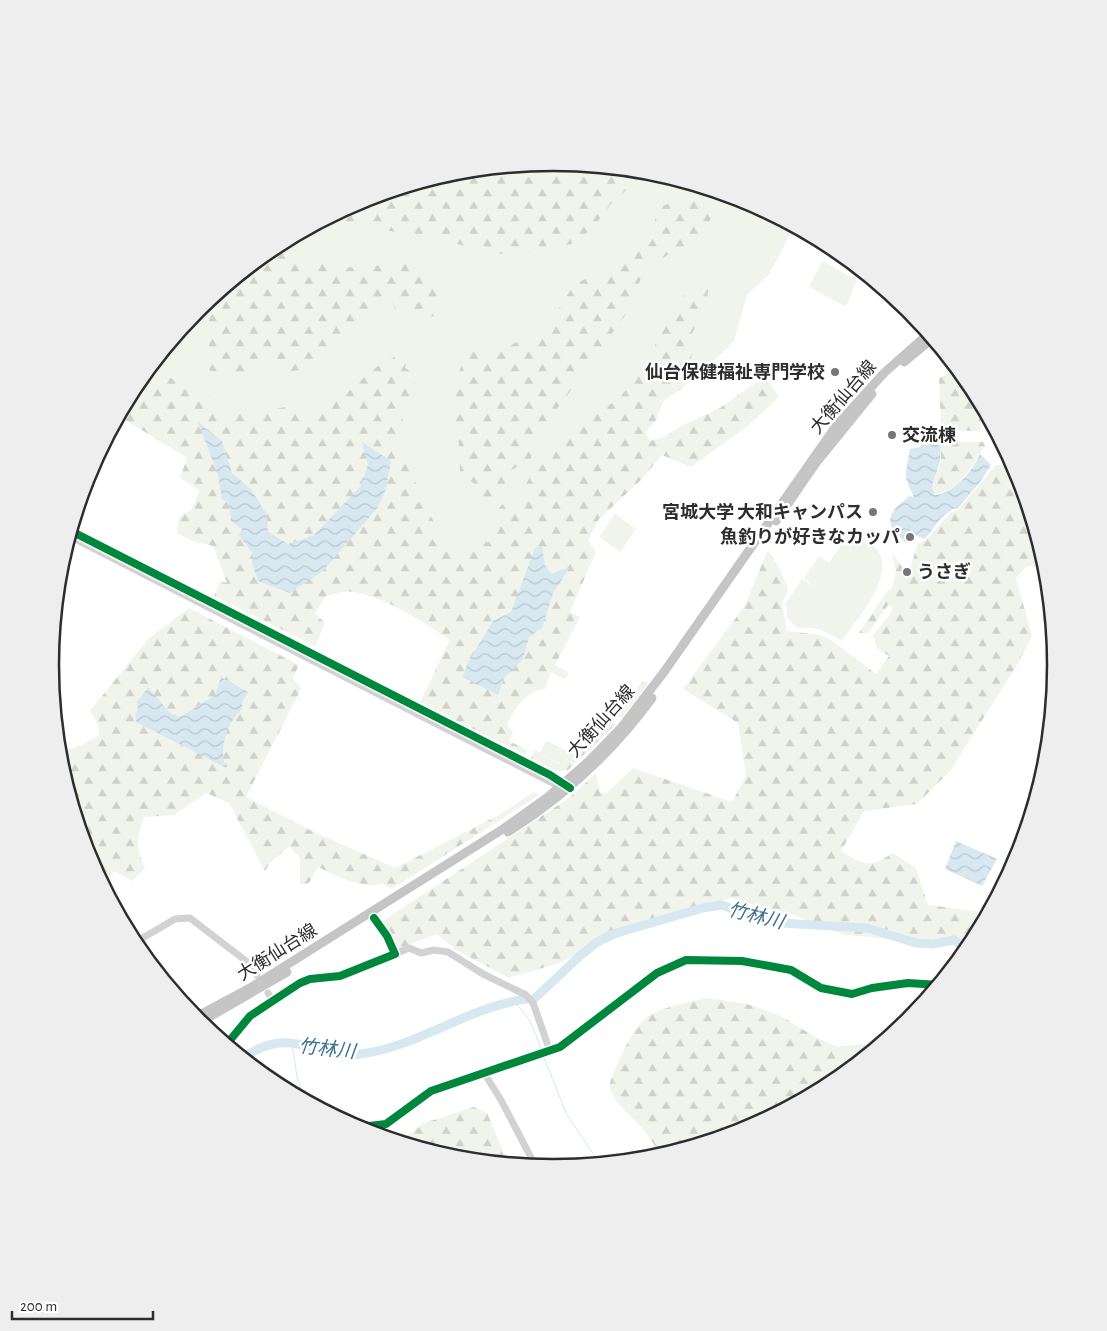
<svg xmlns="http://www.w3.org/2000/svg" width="1107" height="1331" font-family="'Alegreya Sans','Noto Sans JP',sans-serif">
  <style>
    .green { fill: #f0f4eb }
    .forest { fill: url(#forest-firs) }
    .water { fill: url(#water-waves) }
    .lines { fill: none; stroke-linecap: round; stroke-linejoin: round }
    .stream { stroke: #d8e8f0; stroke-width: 1 }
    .river { stroke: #d8e8f0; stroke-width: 9 }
    .minor { stroke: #d2d2d2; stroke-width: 7 }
    .major { stroke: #c5c5c5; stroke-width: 9 }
    .cycleway-casing { stroke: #fff; stroke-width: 11 }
    .cycleway { stroke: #00873e; stroke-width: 8 }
    .poi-dot { fill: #767676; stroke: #fff; stroke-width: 2 }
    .labels { text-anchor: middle; stroke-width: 5; stroke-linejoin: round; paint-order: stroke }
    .poi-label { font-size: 18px; font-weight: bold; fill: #2d2d2d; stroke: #fff; text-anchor: end }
    .street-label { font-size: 18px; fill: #2d2d2d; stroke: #fff }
    .water-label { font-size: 19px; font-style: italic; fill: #3c728d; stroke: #fff }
    .rim { fill: none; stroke: #2d2d2d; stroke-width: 2.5 }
  </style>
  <defs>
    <pattern id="forest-firs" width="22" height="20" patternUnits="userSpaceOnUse" patternTransform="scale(1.25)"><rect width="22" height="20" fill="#f0f4eb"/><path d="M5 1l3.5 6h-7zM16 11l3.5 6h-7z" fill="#ced2ca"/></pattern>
    <pattern id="water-waves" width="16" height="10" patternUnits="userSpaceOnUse" patternTransform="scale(1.25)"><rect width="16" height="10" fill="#d8e8f0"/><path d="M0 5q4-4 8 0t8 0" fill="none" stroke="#bac7ce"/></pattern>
  </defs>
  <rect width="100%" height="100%" fill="#fff"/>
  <path class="green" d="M554 162 652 172 746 200 795 226 769 274 747 295 734 341 700 374 634 423 490 565 439 558 311 421H229L151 376 149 368 198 309 274 247 361 200 456 172Z
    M834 248 856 265 852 268 831 257Z
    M824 262 857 280 847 304 844 306 811 288 810 285 821 263Z
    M615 514 636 529 620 552 599 537Z
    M848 535C859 539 871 541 878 551 896 577 856 620 842 641L820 629 796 627 787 617 786 603 802 579 813 587 804 578 819 556 829 563Z
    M587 740 589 742 572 759 561 764 534 752 535 750 540 752 547 741 573 754 575 751 578 753Z"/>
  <path class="forest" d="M554 162 647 171 611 204 592 229 571 244 530 252 500 254 431 238 324 220 361 200 456 172Z
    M674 200 694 201 714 213 700 237 646 267 624 317 536 438 531 458 507 473 503 490 491 504 471 492 474 484 460 471 458 425 449 418 453 384 469 351 511 345 548 326 575 283 599 274 654 224 658 209Z
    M271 249 338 268 417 263 446 291 440 317 397 313 390 298 305 369 274 374 265 357 238 380 209 370V311L206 303Z
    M710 276 706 308 686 344 692 355 683 388 664 400 656 420 645 432 650 441 664 437 681 426 720 408 765 376 779 397 749 425 691 467 662 455 641 480 599 519 588 540 596 552 570 612 580 617 555 665 569 673 565 679 551 672 545 689C526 691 514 709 507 725L513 732 509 741 527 750 525 755 420 702 450 640C421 621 388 598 353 592 345 590 334 594 326 596L315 613 325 623 315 646 214 596 220 581 227 583 213 546 192 541 177 533 179 517 191 510 200 491 180 478 187 458 119 416 135 386 155 361 156 373C167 378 194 385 201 389 210 396 217 406 227 413L251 409 268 411 293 405 311 415 347 393 372 370 399 354 408 358 405 368 415 374V387L403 413 400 448 446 549 463 553 479 535 488 543 494 533 496 512 509 496 517 500 537 465 593 410 616 402 653 357 659 327 680 298Z
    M957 367 972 386 983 407 980 431 947 430 941 427 939 378Z
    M944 441 983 442 985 446C973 463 960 492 935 494L932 486 941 461V445Z
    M996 465H1015L1019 473 1047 568 1027 566 1016 578 1032 636 1017 665 950 771 917 804 864 811 841 851C866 866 869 868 893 853L916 868 928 905 982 912 965 945 846 935 793 915 730 898 676 914 556 964 509 978 456 950 437 934 398 949 381 922 569 798 596 773 600 792 606 794 633 768 732 802 746 776 738 723 683 689 744 607 768 550 780 569 788 589 782 604 787 631 820 635 831 640 876 674 889 656 877 648 873 635 889 616 893 607 888 605 868 633H859L888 590 892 588 896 571 892 553 902 566 903 573 908 575 918 543 926 540 950 513 959 509Z
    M189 608 299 665 293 678 301 689 246 797 312 831 395 868 499 815 534 792 539 795 392 889 383 884C361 889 337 876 318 867L309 883 300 885V858L289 846 269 864 265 871 229 803 206 793 174 815 144 817C137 839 135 847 145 868L132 881 114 871 105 890 88 858 60 763 59 753 82 745 99 735 98 724 90 711 148 639Z
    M643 681 648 684 621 718 616 715Z
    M611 720 616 724 568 770 556 771 531 758 534 752 559 764C579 760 597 734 611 720Z
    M707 998 747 1004 781 1016 815 1037 838 1047 875 1043 897 1032 833 1084 746 1131 662 1156 644 1130 616 1101 609 1086C615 1067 633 1025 650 1015 667 1006 688 1002 707 998Z
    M474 1107 487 1113 509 1165 455 1159 399 1142 424 1123Z"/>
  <path class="water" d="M198 422 222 441 232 473 251 489 267 515 268 532 288 544 314 535 360 487 368 465 362 442 391 461 386 489 378 507 323 571 290 593 258 581 252 563V552L239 536 242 529 231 521 229 503 222 499 218 475Z
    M923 444 941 445 940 461 932 486 935 495C955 493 973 470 980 454L991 465 980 482 958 508 953 509 941 518 925 539 915 535 907 543C896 535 884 524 894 510 898 504 904 502 909 496L914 497C902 472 906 476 910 449L920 447Z
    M542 546 545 565 551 574 570 567 553 593 542 628 529 637 523 659 504 678 498 695 463 677 467 664 493 621 511 612 535 548Z
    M221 677 248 692 242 702V709C228 722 220 744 224 763L228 765 226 768 136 722 135 714 138 709 137 702 148 687 170 713 180 717 215 695Z
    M956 841 997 859 982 886 945 869Z"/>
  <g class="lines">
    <path class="stream" d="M510 1001C528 1009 534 1031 541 1048
      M292 1044 297 1077 305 1101
      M544 1058 567 1115 600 1164"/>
    <path class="river" d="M535 998 580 956 597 942 613 934 703 908 722 905 759 919 782 923 867 928 916 943 933 944 954 940 968 951
      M242 1058C251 1053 260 1047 269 1045 299 1036 330 1058 360 1054 418 1047 468 1007 526 999"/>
    <path class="minor" d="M71 531 566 785
      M69 536 562 788
      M134 943 175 919 190 918 246 961 257 975
      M395 954 409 948 421 953 434 950 448 952 483 974 526 995 533 1003 550 1051
      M268 993 273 1001
      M226 1045 250 1016 300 983 310 979 340 976 395 954 387 936 374 918
      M484 1073 501 1100 536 1167
      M339 1119 369 1126 386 1124 431 1091 560 1047 657 973 686 960 742 961 791 970 821 988 852 994 872 988 908 983 939 985"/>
    <path class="major" d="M904 362 933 338
      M776 521 816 463 872 394
      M508 832C565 796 612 753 652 698
      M194 1018 250 988 503 829 548 797 589 761 621 728 664 672 836 426 884 373 929 333
      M199 1023 287 972"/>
    <defs>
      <path id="cycleway" d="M71 531 550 775 570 788
        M226 1045 250 1016 300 983 310 979 340 976 395 954 387 936 374 918
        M339 1119 369 1126 386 1124 431 1091 560 1047 657 973 686 960 742 961 791 970 821 988 852 994 872 988 908 983 939 985"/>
    </defs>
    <use href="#cycleway" class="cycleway-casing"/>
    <use href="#cycleway" class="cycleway"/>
  </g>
  <g class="poi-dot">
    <circle cx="835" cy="372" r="5"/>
    <circle cx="892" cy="435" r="5"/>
    <circle cx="873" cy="512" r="5"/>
    <circle cx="910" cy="537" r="5"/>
    <circle cx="907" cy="572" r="5"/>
  </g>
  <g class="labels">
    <g class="poi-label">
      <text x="825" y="378">仙台保健福祉専門学校</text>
      <text x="902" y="441" text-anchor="start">交流棟</text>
      <text x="863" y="518">宮城大学 大和キャンパス</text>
      <text x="900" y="543">魚釣りが好きなカッパ</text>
      <text x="917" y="578" text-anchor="start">うさぎ</text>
    </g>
    <g class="street-label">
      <text transform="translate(843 397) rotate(-49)" y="6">大衡仙台線</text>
      <text transform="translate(601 721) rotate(-48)" y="6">大衡仙台線</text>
      <text transform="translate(277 952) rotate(-32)" y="6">大衡仙台線</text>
    </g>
    <g class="water-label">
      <text transform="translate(756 915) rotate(14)" y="7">竹林川</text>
      <text transform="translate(327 1048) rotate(6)" y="7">竹林川</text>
    </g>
  </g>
  <path d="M0 0H1107V1331H0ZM59 665a494 494 0 1 1 988 0a494 494 0 1 1-988 0Z" fill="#eee" fill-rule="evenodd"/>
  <path class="rim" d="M59 665a494 494 0 1 1 988 0a494 494 0 1 1-988 0Z"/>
  <path d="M12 1311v8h141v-8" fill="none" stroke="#2d2d2d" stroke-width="2.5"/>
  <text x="20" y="1311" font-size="15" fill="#2d2d2d" stroke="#ffffff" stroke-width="4" paint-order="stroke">200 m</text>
</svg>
